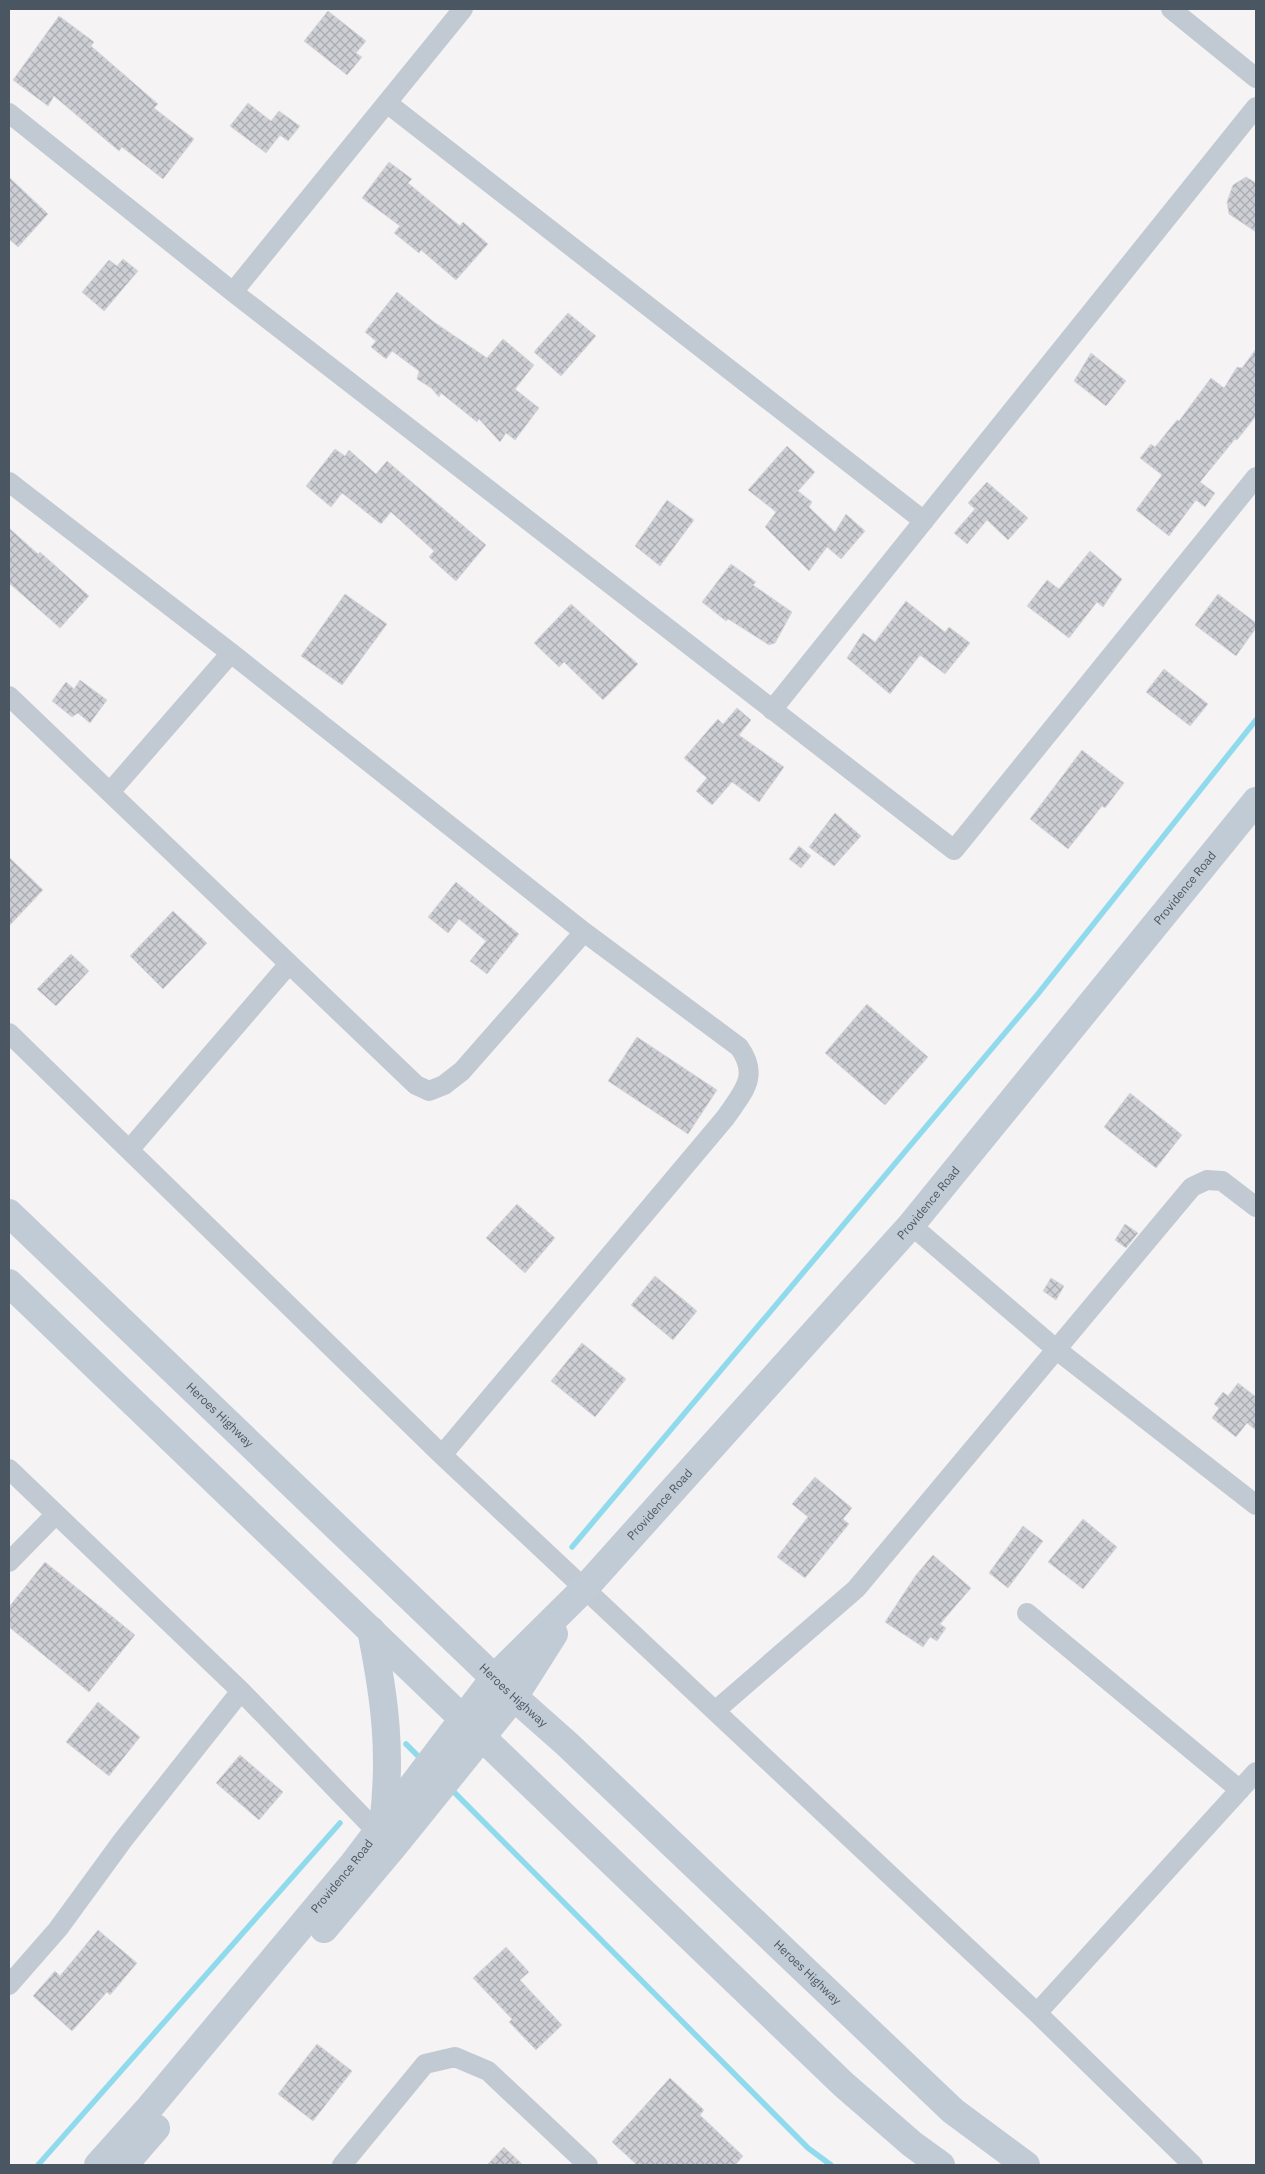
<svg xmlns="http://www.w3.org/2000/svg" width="1265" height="2174" font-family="'IBM Plex Sans',sans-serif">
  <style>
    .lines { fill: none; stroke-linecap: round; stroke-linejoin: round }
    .stream { stroke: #90daee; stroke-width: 5.5 }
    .building { fill: url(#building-cross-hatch); stroke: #d7d9de }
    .street { stroke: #c1cad2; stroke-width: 20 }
    .secondary { stroke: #c1cbd6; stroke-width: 28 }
    .labels { text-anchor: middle; stroke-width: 4.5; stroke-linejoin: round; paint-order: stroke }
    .street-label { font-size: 12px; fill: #4a5661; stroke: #fff }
  </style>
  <defs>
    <pattern id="building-cross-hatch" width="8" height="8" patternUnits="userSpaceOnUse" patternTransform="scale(1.25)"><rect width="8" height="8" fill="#cdcfd5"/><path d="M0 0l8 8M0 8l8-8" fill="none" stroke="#a8abb0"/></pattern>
  </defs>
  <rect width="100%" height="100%" fill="#f5f3f3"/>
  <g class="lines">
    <path class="stream" d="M572 1547 1037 995 1256 720
      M406 1744 423 1761
      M449 1787 808 2148 831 2165
      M38 2165 340 1823"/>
  </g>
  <path class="building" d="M328 11 366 41 356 53 362 57 347 75 304 41Z
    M59 16 94 42 91 46 158 104 154 108 194 139 163 179 122 147 119 151 54 96 48 106 13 80Z
    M248 103 271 121 279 111 300 126 288 141 280 135 266 153 230 126Z
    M389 162 412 179 408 183 460 226 463 222 488 244 456 280 421 250 419 253 394 233 400 226 362 198Z
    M9 177 48 214 18 247 9 239Z
    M1246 177 1256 183V232L1229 214 1227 202 1233 185Z
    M123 259 138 271 104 311 82 292 109 260 117 266Z
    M397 292 434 322 487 358 503 339 534 365 515 389 539 408 515 440 506 433 500 442 479 419 477 422 441 393 439 397 431 388 417 379 419 371 392 351 386 359 371 347 376 341 365 332Z
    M568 313 596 336 561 376 534 352Z
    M1256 349V416L1237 440 1235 439 1200 482 1215 493 1205 507 1196 500 1169 536 1136 510 1162 475 1140 458 1151 444 1155 447 1177 420 1179 421 1211 378 1224 388 1237 367 1242 368Z
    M1091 353 1126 381 1106 406 1074 381Z
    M787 446 815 472 798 491 812 502 809 507 835 532 846 514 865 531 841 559 827 547 809 571 765 527 776 512 748 490Z
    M335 449 345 456 349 450 376 474 387 461 486 545 456 581 429 557 434 551 391 512 381 524 342 493 331 507 306 486Z
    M987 482 1028 518 1008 540 987 520 967 544 954 533 975 509 968 503Z
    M667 500 694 520 660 566 635 546Z
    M9 528 38 554 40 552 89 596 60 628 9 583Z
    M1090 551 1122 579 1103 607 1097 602 1069 638 1027 606 1047 580 1059 589Z
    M731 564 756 582 753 585 792 612 775 643 769 645 728 619 726 621 702 602Z
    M345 594 387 624 342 685 301 656Z
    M1218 594 1256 623V628L1236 656 1195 625Z
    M906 601 945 632 949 627 970 643 945 674 920 655 890 694 847 658 863 633 875 642Z
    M571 604 638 664 603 700 564 662 559 667 534 643Z
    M1164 669 1208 704 1190 726 1146 692Z
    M80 680 107 700 90 723 78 713 72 717 52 701 66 682 74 689Z
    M737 708 751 720 739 735 784 767 759 802 732 782 712 805 696 791 707 778 684 758 718 719 723 724Z
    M1082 750 1124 783 1105 808 1102 806 1068 849 1030 819Z
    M835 813 861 836 834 866 809 847Z
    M799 846 811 856 801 868 789 859Z
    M9 857 43 890 9 926Z
    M456 882 519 934 487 974 470 961 486 941 459 919 448 933 428 917Z
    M173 911 207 943 163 989 130 956Z
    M71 954 89 971 56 1006 37 989Z
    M867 1004 928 1057 885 1105 825 1053Z
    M637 1037 717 1090 688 1134 608 1081Z
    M1130 1093 1182 1135 1156 1168 1104 1127Z
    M517 1204 555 1238 525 1273 486 1238Z
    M1125 1224 1138 1233 1126 1248 1115 1240Z
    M655 1276 697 1311 673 1340 631 1305Z
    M1051 1278 1064 1286 1056 1300 1043 1291Z
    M582 1343 626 1379 595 1417 551 1381Z
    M1238 1383 1256 1397V1430L1247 1423 1236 1437 1212 1418 1219 1408 1214 1404 1223 1392 1228 1396Z
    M815 1477 852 1508 843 1519 849 1524 805 1578 777 1557 808 1517 792 1504Z
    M1083 1519 1117 1547 1083 1589 1048 1562Z
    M1023 1526 1043 1541 1008 1588 989 1573Z
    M933 1555 971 1588 940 1624 946 1628 937 1641 930 1637 923 1647 885 1622 916 1575Z
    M45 1562 135 1635 89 1692 9 1627V1607Z
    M98 1702 140 1737 109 1776 66 1742Z
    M240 1755 283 1792 259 1820 216 1783Z
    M98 1930 137 1963 110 1995 107 1992 72 2031 33 1996 55 1971 60 1976Z
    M506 1947 529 1972 520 1980 562 2025 536 2050 509 2022 512 2019 473 1978Z
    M317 2044 352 2071 313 2121 278 2094Z
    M670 2078 704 2110 700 2115 743 2156 735 2165H637L612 2142Z
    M504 2147 523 2165H487Z"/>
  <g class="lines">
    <path class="street" d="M1171 9 1256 78
      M387 103 924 521
      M9 113 233 292 954 850 1256 477
      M233 292 463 9
      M9 482 231 653 584 932 739 1047C760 1076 743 1092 726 1117L442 1455
      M9 696 416 1085 429 1091 444 1085 462 1071 584 932
      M772 710 1256 107
      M110 792 231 653
      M9 1033 442 1455 1037 2013 1193 2165
      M129 1150 289 964
      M911 1225 1057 1350 1256 1505
      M9 1469 241 1691 386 1841
      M9 1562 56 1514
      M1027 1613 1240 1790
      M715 1711 856 1589 1192 1187 1207 1180 1222 1181 1256 1207
      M9 1985 58 1929 123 1840 241 1691
      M1037 2013 1256 1772
      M342 2165 425 2064 455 2057 488 2071 588 2165"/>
    <g class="secondary">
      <path id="s1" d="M9 1213 514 1697 567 1744 953 2111 1026 2165"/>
      <path d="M9 1283 843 2084 912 2144 941 2165"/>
      <path d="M371 1630C385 1699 392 1754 383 1825"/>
      <path d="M324 1929 393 1847 514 1697 554 1634"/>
      <path id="s2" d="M98 2165 150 2107 353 1864 494 1678 584 1589 911 1225 1256 801"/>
      <path d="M124 2165 156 2128"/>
    </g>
  </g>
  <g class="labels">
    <g class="street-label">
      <text dy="4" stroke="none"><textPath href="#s2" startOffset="1678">Providence Road</textPath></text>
      <text dy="4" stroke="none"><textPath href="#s2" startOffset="1272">Providence Road</textPath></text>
      <text dy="4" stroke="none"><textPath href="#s1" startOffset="292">Heroes Highway</textPath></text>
      <text dy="4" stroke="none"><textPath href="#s2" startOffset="868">Providence Road</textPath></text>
      <text dy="4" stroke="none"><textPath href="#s1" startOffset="698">Heroes Highway</textPath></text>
      <text dy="4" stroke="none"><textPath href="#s2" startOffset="378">Providence Road</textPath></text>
      <text dy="4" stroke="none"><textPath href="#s1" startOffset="1102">Heroes Highway</textPath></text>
    </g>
  </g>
  <rect width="1265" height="2174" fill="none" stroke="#4a5661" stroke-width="20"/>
</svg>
